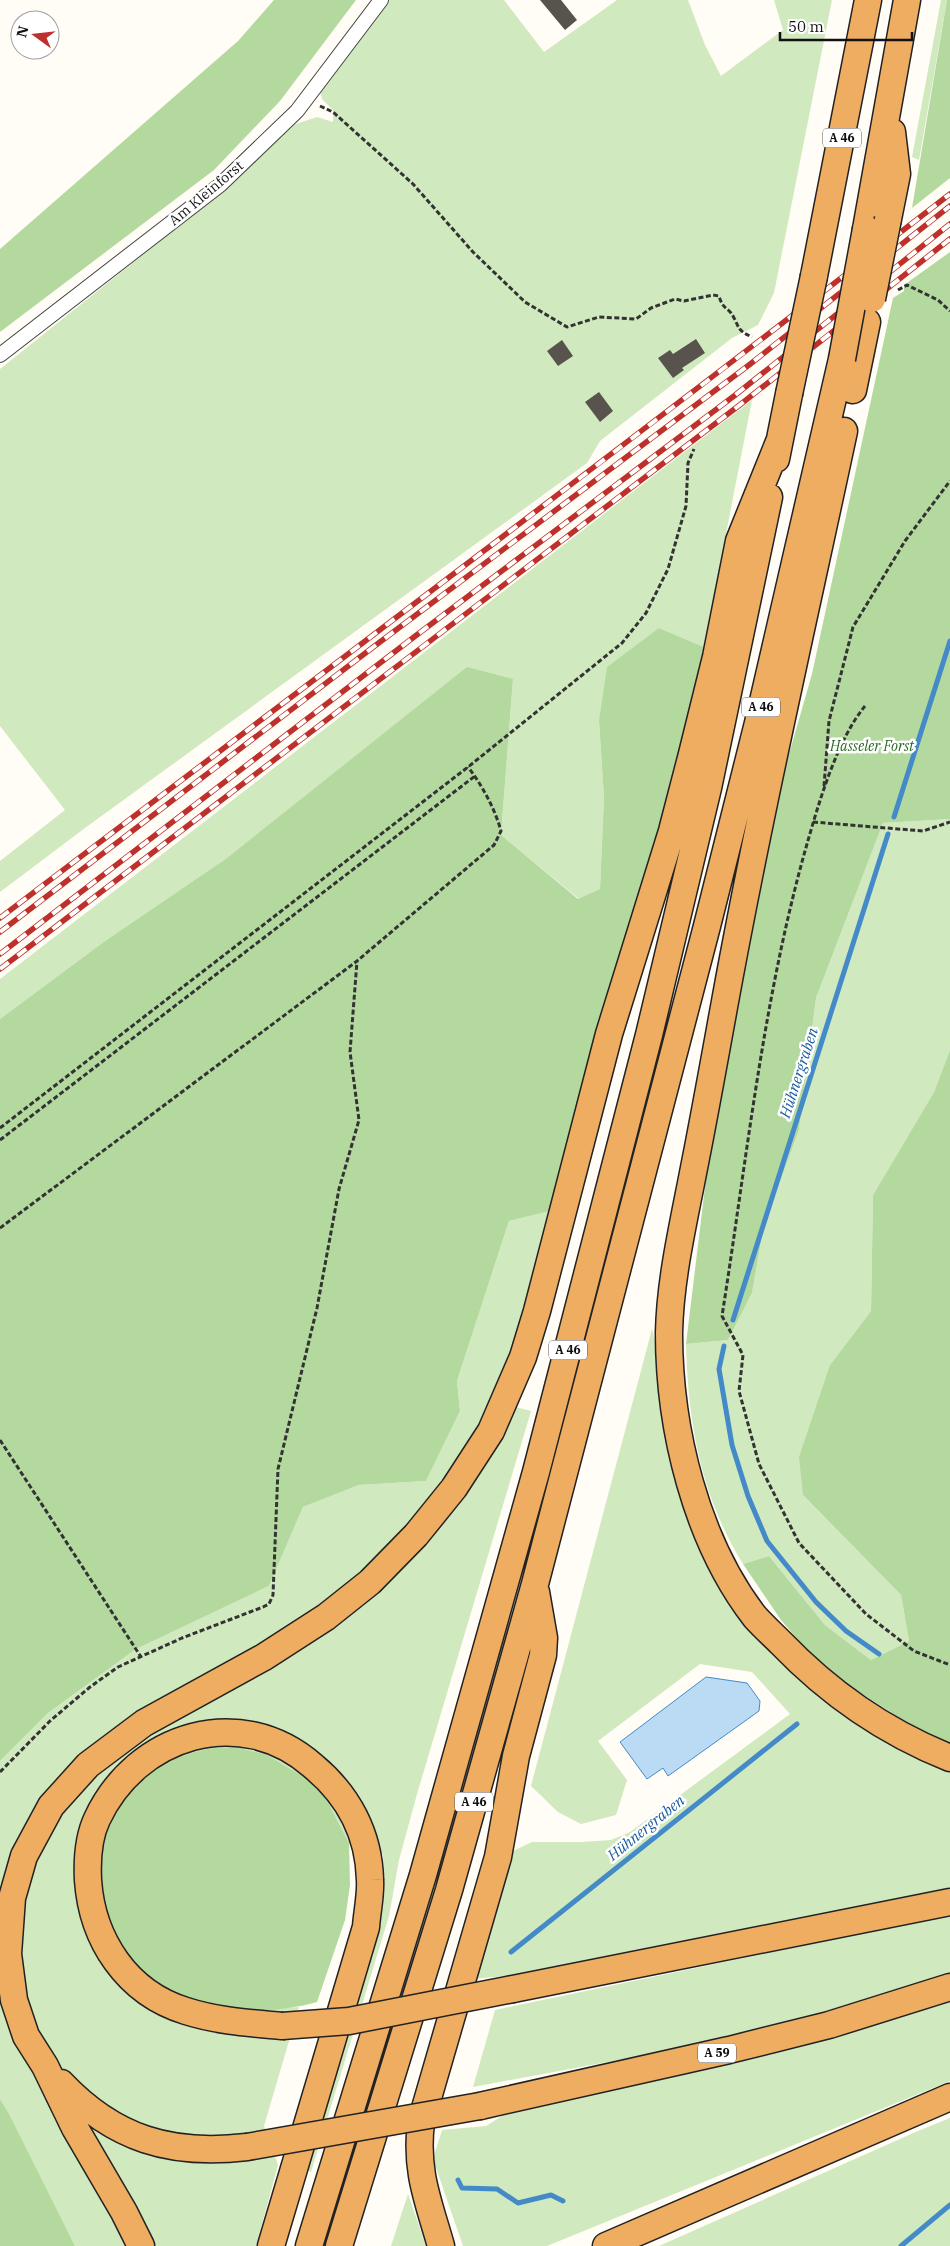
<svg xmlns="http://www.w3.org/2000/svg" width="950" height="2246" font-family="'IBM Plex Serif',serif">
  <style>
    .green { fill: #d1e9be }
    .forest { fill: #b4d99e }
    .water { fill: #bbdbf5; stroke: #448ac9 }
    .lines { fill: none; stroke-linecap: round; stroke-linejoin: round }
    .stream { stroke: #448ac9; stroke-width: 5 }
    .building { fill: #59534d }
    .street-casing { stroke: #444; stroke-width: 16 }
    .highway-casing { stroke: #222; stroke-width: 29 }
    .path { stroke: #333; stroke-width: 3; stroke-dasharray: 5 2.5; stroke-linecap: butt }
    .street { stroke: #fff; stroke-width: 14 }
    .highway { stroke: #efad62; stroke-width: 26 }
    .rail-casing { stroke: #be302c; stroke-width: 5.5 }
    .rail { stroke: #fff; stroke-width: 4; stroke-dasharray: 11; stroke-linecap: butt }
    .highway-bridge-casing { stroke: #222; stroke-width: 29; stroke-linecap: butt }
    .highway-bridge { stroke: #efad62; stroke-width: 26 }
    .labels { text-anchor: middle; stroke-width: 5; stroke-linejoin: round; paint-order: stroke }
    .shield { fill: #fff; stroke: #585858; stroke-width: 1 }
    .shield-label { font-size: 12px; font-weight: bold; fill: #111 }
    .street-label { font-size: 14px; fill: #111; stroke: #fff }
    .park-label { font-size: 14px; font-style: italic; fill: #2b6822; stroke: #fff }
    .water-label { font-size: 15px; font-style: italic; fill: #1c5da0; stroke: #fff }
  </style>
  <rect width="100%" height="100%" fill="#fffdf5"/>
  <path class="green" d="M385 0H504L544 52 617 0H688L705 45 721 76 783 30 774 0H832L774 293 758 325 732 338 600 441 587 463 85 828 0 892V861L65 810 0 726V369L235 181 293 125 317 117 333 122V110L322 99 319 88Z
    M941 0H947L919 160 912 157Z
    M752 400 704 647 659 628 599 721 604 797 600 889 579 899 501 835 513 679 227 858 105 941 0 1019V979Z
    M950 819V1050L934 1092 873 1195 871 1311 830 1365 803 1495 901 1595 909 1641 871 1660 825 1625 769 1556 743 1564C701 1496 688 1423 686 1344L728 1340 752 1293 764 1225 799 1130 816 998 883 823Z
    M550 1211 512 1349 492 1401 531 1411 417 1794 399 1860 389 1916 311 2172 303 2169 381 1916 384 1880 383 1854 349 1843 328 1802 107 1832 101 1851 244 2011 299 2007 264 2126 278 2165 256 2246H75L0 2099V1761L48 1713 136 1649 269 1586 303 1507 359 1485 426 1481 460 1411 457 1381 509 1221Z
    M652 1329 660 1363 743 1616 950 1766V1889L761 1926 537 1973 474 1979 513 1851 532 1842H582L611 1840 630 1832 790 1714 752 1672 700 1664 598 1741 627 1780 616 1815 581 1824 558 1812 531 1786Z
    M950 1915V1974L811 2016 699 2045 473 2087 495 2010Z
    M950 2002V2081L547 2246H463L433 2159 442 2130 486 2126 518 2106 849 2032Z
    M950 2118V2246H659L918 2131Z
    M408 2194 426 2246H391Z"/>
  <path class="forest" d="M274 0H356L280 101 214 170 0 332V249L238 41Z
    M947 0H950V178L912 208Z
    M950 252V819L883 823 816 998 799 1130 764 1225 752 1293 728 1340 686 1344 710 1146 777 796 812 674 893 298 904 291V285Z
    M659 628 704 647 662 828 550 1211 509 1221 457 1381 460 1411 426 1481 359 1485 303 1507 269 1586 136 1649 48 1713 0 1761V1019L105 941 227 858 467 667 513 679 501 835 578 899 600 889 604 797 599 721 607 667Z
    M950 1050V1743L917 1729 823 1669 781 1620 743 1564 769 1556 825 1625 871 1660 909 1641 901 1595 803 1495 799 1457 830 1365 871 1311 873 1195 934 1092Z
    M214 1748H239L267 1755 312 1782 328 1802 349 1843 350 1885 345 1920 317 2002C242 2023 151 2007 112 1932 86 1882 103 1797 153 1769 172 1758 192 1752 214 1748Z
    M0 2099 10 2116 75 2246H0Z"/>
  <path class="water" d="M706 1677 747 1683 760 1701 759 1711 668 1776 663 1768 647 1779 620 1742Z"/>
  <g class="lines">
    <path class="stream" d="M894 817 950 641
      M733 1320 888 834
      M724 1346 719 1369 732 1445 748 1496 767 1541 816 1602 846 1631 879 1654
      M511 1952 797 1724
      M458 2180 462 2188 497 2189 518 2203 551 2195 563 2201
      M901 2246 950 2205"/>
  </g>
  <path class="building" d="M540 0H561L577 20 565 30Z
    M696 339 705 353 682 368 684 370 673 378 658 358 670 350 673 354Z
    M562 340 573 356 558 366 547 351Z
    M599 392 613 411 600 422 585 402Z"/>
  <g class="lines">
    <defs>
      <path id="street" d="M0 355 220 185 297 111 381 0"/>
      <path id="highway" d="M888 219 897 174 892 132
        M866 229 907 0
        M814 276 868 0
        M853 390 867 322
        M844 431C803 623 759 814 724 1007 714 1062 704 1118 693 1173 683 1225 670 1280 669 1333 669 1429 696 1541 755 1617 763 1626 773 1635 781 1643 829 1693 885 1732 950 1758
        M776 459 789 394
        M513 1989 950 1902
        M61 2083C114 2139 171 2156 247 2147
        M480 2106 729 2050 829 2025 950 1987
        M141 2246 124 2212 75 2128 45 2066 26 2036 14 2000 8 1954 12 1898 24 1856 51 1806 88 1765 144 1723 264 1657 326 1617 370 1582 416 1535 454 1488 491 1431 523 1357 537 1311 609 1034 672 831 692 754 716 657 739 541 779 442
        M271 2246 366 1927C367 1912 371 1895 370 1880 369 1834 348 1795 313 1766 240 1702 136 1735 97 1819 88 1838 87 1860 88 1880 92 1940 127 1993 186 2011 217 2021 250 2023 282 2026
        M309 2246 423 1875 536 1472 649 1035 708 788 769 497
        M339 2246 449 1890 535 1584 707 926 758 723 842 359
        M441 2246C428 2200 415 2171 421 2122L498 1857 516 1756 543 1655 544 1638 536 1592
        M606 2246 950 2097"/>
    </defs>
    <use href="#street" class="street-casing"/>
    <use href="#highway" class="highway-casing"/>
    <path class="path" d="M320 106 333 112 413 184 473 252 525 302 567 327 599 317 636 319 651 308 675 299 684 301 713 295 719 296C723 310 728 307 733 316 740 329 737 330 752 337
      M898 290 907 285 938 300 950 311
      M865 706C837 740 819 802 807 844 763 998 747 1158 722 1316L743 1355 739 1391 759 1464 799 1543 866 1614 914 1651 950 1665
      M824 786 829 721 853 627 905 541 950 481
      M813 822 923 831 950 822
      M0 1128 468 767 622 643 646 613 668 569 686 506 688 463 694 449
      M0 1140 475 776
      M0 1228 357 961 494 845 501 831C495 809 482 785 468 767
      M0 1440 141 1657
      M0 1772 50 1721 90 1687 118 1667 182 1638 263 1607 269 1604 273 1595 278 1469 317 1308 339 1189 359 1120 350 1052 357 961"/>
    <use href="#street" class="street"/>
    <use href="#highway" class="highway"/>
    <defs>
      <path id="rail" d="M0 918C317 677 635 438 950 194
        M0 932 372 648 749 365 950 206
        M0 954 414 637 734 396 950 224
        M0 969 741 404 950 239"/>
    </defs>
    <use href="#rail" class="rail-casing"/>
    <use href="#rail" class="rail"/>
    <defs>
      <path id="highway-bridge" d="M872 299 888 219
        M842 359 866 229
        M789 394 814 276
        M282 2026 349 2021 513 1989
        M247 2147 480 2106"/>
    </defs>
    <use href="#highway-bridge" class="highway-bridge-casing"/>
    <use href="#highway-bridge" class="highway-bridge"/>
  </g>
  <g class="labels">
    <g class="shield">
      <rect x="823" y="128.5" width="38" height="19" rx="4"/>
      <rect x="742" y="697.5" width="38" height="19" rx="4"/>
      <rect x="549" y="1340.5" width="38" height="19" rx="4"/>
      <rect x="455" y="1792.5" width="38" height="19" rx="4"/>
      <rect x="698" y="2043.5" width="38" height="19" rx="4"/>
    </g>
    <g class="shield-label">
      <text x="842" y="142">A 46</text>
      <text x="761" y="711">A 46</text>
      <text x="568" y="1354">A 46</text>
      <text x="474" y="1806">A 46</text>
      <text x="717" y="2057">A 59</text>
    </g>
    <g class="street-label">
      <text transform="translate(206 193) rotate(-40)" y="5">Am Kleinforst</text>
    </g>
    <g class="park-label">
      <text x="872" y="751">Hasseler Forst</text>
    </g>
    <g class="water-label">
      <text transform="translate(799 1073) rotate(-72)" y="5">Hühnergraben</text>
      <text transform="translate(646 1828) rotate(-39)" y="5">Hühnergraben</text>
    </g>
  </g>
  <g transform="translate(35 35) rotate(285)"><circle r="24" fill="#ffffff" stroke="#a0a0a0"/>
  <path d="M0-4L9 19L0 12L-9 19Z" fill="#be302c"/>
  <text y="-8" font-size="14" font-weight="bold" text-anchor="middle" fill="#111111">N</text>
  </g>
  <path d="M780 32v8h132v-8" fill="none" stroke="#111111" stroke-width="2.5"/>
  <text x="788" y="32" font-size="15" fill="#111111" stroke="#ffffff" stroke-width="4" paint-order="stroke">50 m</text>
</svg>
